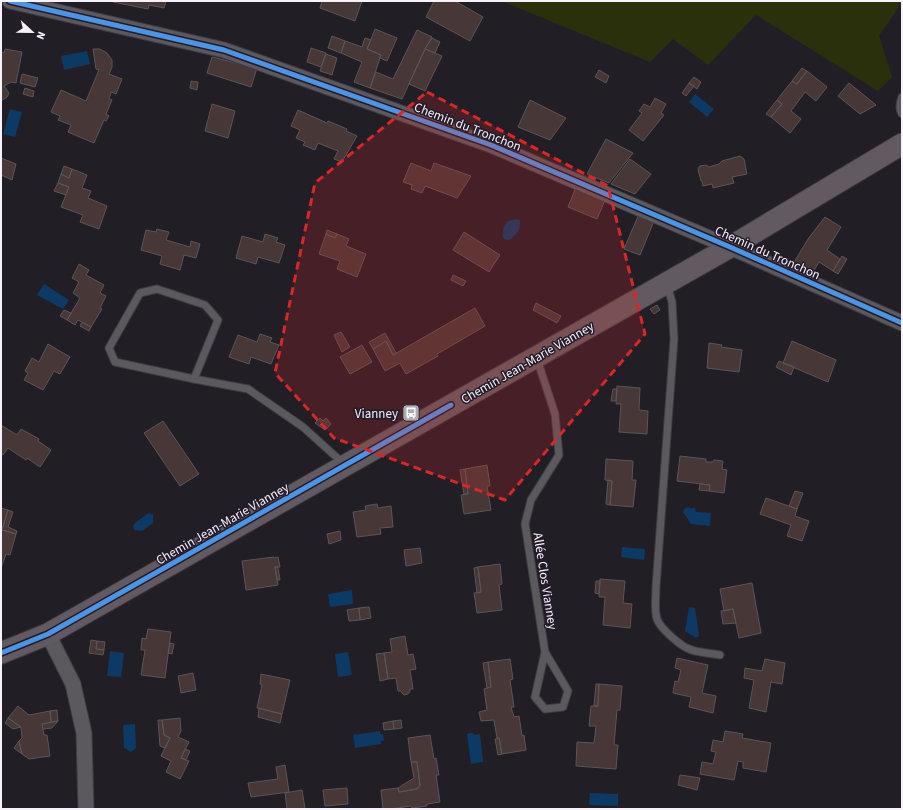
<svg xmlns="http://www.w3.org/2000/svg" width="903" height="810" font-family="'Source Sans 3',sans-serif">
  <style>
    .green { fill: #2b300c }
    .water { fill: #0d3a64 }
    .building { fill: #473737; stroke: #5b5558 }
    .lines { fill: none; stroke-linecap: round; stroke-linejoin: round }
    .lane-casing { stroke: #3f3b41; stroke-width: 9 }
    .street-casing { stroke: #3f3b41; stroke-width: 17 }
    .secondary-casing { stroke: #3f3b41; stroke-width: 23 }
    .lane { stroke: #5c595e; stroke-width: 7 }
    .street { stroke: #5c595e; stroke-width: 15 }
    .secondary { stroke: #625a60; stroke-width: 21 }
    .cycleway-casing { stroke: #231b29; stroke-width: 8 }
    .cycleway { stroke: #4d94e3; stroke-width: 5 }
    .marked { fill: #d62828; fill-opacity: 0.2; stroke: #d62828; stroke-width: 3; stroke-dasharray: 8 5; stroke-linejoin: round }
    .labels { text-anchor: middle; stroke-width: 3; stroke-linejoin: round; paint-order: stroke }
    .street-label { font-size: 13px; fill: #f8f2fc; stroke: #231b29 }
    .poi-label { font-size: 13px; fill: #f8f2fc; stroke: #231b29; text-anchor: end }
  </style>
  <rect width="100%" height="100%" fill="#221e26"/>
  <path class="green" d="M501 1H902V2L879 36 892 77 878 91 756 15 708 65 673 39 650 62Z"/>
  <path class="water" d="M87 51 90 64 64 70 61 56Z
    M695 94 714 109 707 117 689 102Z
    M10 109 22 112 15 137 3 134Z
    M516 219 520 220C520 226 520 230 516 234 514 236 511 240 508 240 499 240 503 226 507 222 509 220 512 220 516 219Z
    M44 284 69 300 63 309 37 295Z
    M689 507 691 509 692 508H695L696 512 711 513 710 526 691 524 683 512 685 508Z
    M149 513 153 515V523L142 531 134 530 133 526 135 523Z
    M622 547 645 549 644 560 621 557Z
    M352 590 353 604 330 607 328 594Z
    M689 607 695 608 699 636 696 638 685 631Z
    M110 651 124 653 121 677 107 676Z
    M348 652 352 675 338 677 335 654Z
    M135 724 136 748 131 752 124 748 123 725Z
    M380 731V734H383L384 741H381V744L355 748 353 735Z
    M472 733 475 735 480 734 483 762 471 764 467 734Z
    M590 793 618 794V806L589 805Z"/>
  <path class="building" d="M113 1H166L164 8 149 5 148 9 113 2Z
    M322 1H362L355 21 320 8Z
    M434 1H455L483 17 470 41 426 17Z
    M375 29 397 38 387 61 380 58 381 55 367 49Z
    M417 30 432 37 425 49 402 99 370 88 376 72 393 79Z
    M332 36 345 41 341 53 328 48Z
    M365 38 371 40 367 49 381 55 370 88 354 82 362 62 341 53 345 41 362 47Z
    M432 38 440 42 435 53 425 49Z
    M311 48 326 53 321 67 307 62Z
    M5 49 22 52 16 83 11 82 4 86 9 93 7 97 1 101V52L4 53Z
    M93 49H100L107 53 112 60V67L109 74 122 79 116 94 111 92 109 99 112 100 106 114 109 116 106 121 104 120 94 143 68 132 71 125 58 120 60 116 51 112 61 90 86 101 99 70 96 69Z
    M425 49 442 56 425 91 409 84Z
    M326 54 337 58 332 75 320 71Z
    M212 57 257 68 251 87 207 73Z
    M802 68 807 71 797 84 792 81Z
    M599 70 609 76 606 83 595 77Z
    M807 71 827 87 816 101 805 92 791 111 801 119 790 133 771 117 782 104 777 100 792 81 797 84Z
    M22 74 38 78 35 87 20 83Z
    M694 77 701 82 697 89 689 83Z
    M191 81 198 82 197 90 190 88Z
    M689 83 694 86 686 96 682 93Z
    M849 83 876 105 860 114 838 96Z
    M25 88 34 91 33 97 23 94Z
    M655 98 666 104 661 113 664 115 643 141 629 130 642 113 639 111 644 104 650 107Z
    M530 100 566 118 550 140 518 127Z
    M777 100 782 104 771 117 766 114Z
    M212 104 235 111 228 138 205 131Z
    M298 110 327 123 328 121 347 129 346 131 357 136 342 162 334 159 338 151 318 143 315 150 303 145 305 142 296 138 300 130 291 126Z
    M606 139 633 153 609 183 587 174Z
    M740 156 744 159 747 174 732 177 734 183 713 188 712 184 703 186 702 181H701L698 169 700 166 706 165 709 167 719 164 722 161Z
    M1 158 16 164 12 180 1 175Z
    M630 159 651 174 635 194 611 184Z
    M411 163 431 171 434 163 471 176 457 198 425 186 422 193 411 189 412 185 403 182Z
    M64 166 72 169 69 178 61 174Z
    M72 169 87 175 82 188 91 191 88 198 107 206 99 229 80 222 83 215 61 207 69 187 58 183 61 174 69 178Z
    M58 183 69 187 66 195 54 191Z
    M576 187 605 200 597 219 568 207Z
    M639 214 654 221 640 255 624 249Z
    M825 217 841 227 827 250 840 259 833 271 819 262 812 274 793 264 808 239Z
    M157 229 169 232 166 240 190 247 191 241 200 244 196 258 184 255 180 270 160 264 162 256 141 250 146 230 156 232Z
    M327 230 337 234 335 238 326 234Z
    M464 232 500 255 489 272 453 250Z
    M265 234 278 238 276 242 285 245 279 263 258 257 256 264 236 258 242 236 263 242Z
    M326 234 335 238 337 234 349 239 346 246 366 254 357 277 337 269 340 261 319 254Z
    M842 256 847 259 838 274 833 271Z
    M79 264 89 270 86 275 104 285 100 293 106 296 100 308 102 309 91 327 78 320 75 325 67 320 80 298 73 293 79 282 72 278Z
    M453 275 466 281 463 286 451 280Z
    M536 303 561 316 557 323 533 310Z
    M657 305 660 310 654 314 650 309Z
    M475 308 485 326 437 354 438 356 406 374 400 363 385 371 373 349 386 341 393 355Z
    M64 310 71 313 67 320 60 316Z
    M82 322 91 327 89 331 80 326Z
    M341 332 350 347 342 352 334 335Z
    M385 333 396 353 393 355 386 341 373 349 369 342Z
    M260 334 272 338 270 342 279 345 271 364 251 357 249 364 229 357 238 335 257 342Z
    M792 341 836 360 828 382 783 363Z
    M709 343 722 345 721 347 742 350 739 372 707 368Z
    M48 344 70 357 60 374 54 371 43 390 24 380 28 373 25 371 32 358 39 362Z
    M362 345 372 362 350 374 340 357Z
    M779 361 794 367 791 375 776 367Z
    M617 386 640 388 639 410 648 411 647 434 619 432 621 404H616Z
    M613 389H617L616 401H611Z
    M320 418 323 421 326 418 331 424 325 430 315 423Z
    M163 421 199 474 180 486 144 433Z
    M1 425 17 435 21 429 39 439 38 441 51 450 40 467 27 458 26 460 8 448 3 455 1 454Z
    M680 456 706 459V462H713L714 460 723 461 722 469 727 470 724 493 709 491 710 485 677 481Z
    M606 459 633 461 632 480H636L633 507 610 505 612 481 605 480Z
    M487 465 490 486H487L491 510 464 514 461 495 468 494 465 469Z
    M465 469 468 494H464L460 470Z
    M608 480 612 481 610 505 606 504Z
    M700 484 710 485 709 491 699 490Z
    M795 491 803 493 797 509 789 506Z
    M766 498 797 509 795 516 809 521 802 541 787 536 791 525 760 514Z
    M377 504 378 508 391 506 393 527 380 528 381 534 357 537 353 512 366 510 365 506Z
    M1 508 8 510 2 530 16 534 10 555 6 554 1 568Z
    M8 510 13 512 8 527 17 531 16 534 2 530Z
    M340 531 341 540 329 544 327 534Z
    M420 548 422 563 406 566 404 550Z
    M274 557V558L278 557 280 567H275L278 585 246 590 242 561Z
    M500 564 502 584 499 585 502 610 477 613 474 593 481 592 478 567Z
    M275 567H278L280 580H277Z
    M478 567 481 592 477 593 474 568Z
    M600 579 625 581 623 603 632 604 630 628 603 625 605 597H599Z
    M596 581H600L599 594 595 593Z
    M752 583 761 633 739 638 733 609 724 611 720 589Z
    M369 607 371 618 360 620 359 608Z
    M359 608 360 620 349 621 347 610Z
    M733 609 736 623 723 624 721 611Z
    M148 629 171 632 165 678 141 675 145 650H141L142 638 146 639Z
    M405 636 408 655 413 654 416 669 410 670 413 689H410V691L408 694 404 695 402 693 401 691H398L396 678 388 679 384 653 392 652 390 639Z
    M91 640 97 641 96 649 104 650 103 655 89 653Z
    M97 641 105 642 104 650 96 649Z
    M170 643 174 644 172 654 168 653Z
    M384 653 388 679 380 681 376 654Z
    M677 658 708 665 702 693 716 696 713 713 689 707 691 697 673 693 675 681 678 682 681 670 675 668Z
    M510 659 513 679 510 680 514 707H511L514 717 519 716 522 736 524 735 526 750 502 754 499 738H497L494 720 481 721 479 712 487 710 484 689 491 687 488 662Z
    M765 659 785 663 782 684 771 682 766 712 749 708 754 680 744 678 745 668 762 671Z
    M488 662 491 687 487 688 483 663Z
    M193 673 196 690 181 693 178 676Z
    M261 674 290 680 282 714 257 708 262 685 260 684Z
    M596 684H599L598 706H594Z
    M599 684 622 686 620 710H617L614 745H618L616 769 576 766 577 742 594 743 596 726H589L591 706H598Z
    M18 706 29 715 50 711 51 722 42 724 44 735H47L50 756 29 759 22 754 19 741 22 738 21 727 8 718Z
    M259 708 282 714 280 723 258 717Z
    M57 710 58 721 51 722 50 711Z
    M8 718 21 727 13 729 5 723Z
    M180 718 181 731 178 737 189 742 181 758 189 761 180 779 166 772 171 761 161 756 170 738 164 735 162 720Z
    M158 720H162L164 735 170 738 165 748 160 746Z
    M401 720 402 728 394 729 393 721Z
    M58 721 52 728 43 729 42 724Z
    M393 721 394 729 384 730 383 723Z
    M725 731 743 734 742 738 771 743 766 772 743 768V762L738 761 734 780 700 774 702 762 713 764 716 752 711 751 713 740 723 742Z
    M430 735 434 759 436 758 439 775H436L440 802 427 804V806L412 808 411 806 390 809H383L381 790 398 788 399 792 417 789 420 785 417 762H411L408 738Z
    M499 738 502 754 498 755 495 739Z
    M19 741 22 754 14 748Z
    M185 749 190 751 186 760 181 758Z
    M411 762H417L420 785 417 789 399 792 398 788 414 778Z
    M285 765 289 792 251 797 248 783 278 779 276 767Z
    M680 775 700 778 697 790 678 785Z
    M347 788 348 804 325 806 323 790Z
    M302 790 305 809H287L285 793Z"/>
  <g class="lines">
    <defs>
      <path id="lane" d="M902 97C900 102 899 109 902 114
        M667 285 672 302 674 339 656 587C656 598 654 609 657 619 660 628 682 648 692 650 700 653 711 653 720 655
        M537 359 555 414 559 455 531 500 525 524 545 652 535 697 545 709 563 707 568 691 545 652
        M194 379 218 320 205 305 157 289 140 293 109 348 115 362 194 379 248 389 303 427 344 464"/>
      <path id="street" d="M10 1 224 50 491 145 730 247 902 323
        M48 634 73 684 84 733 86 809"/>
      <path id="secondary" d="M1 653 48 634 730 247 902 144"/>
    </defs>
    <use href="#lane" class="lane-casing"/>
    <use href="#street" class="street-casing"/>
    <use href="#secondary" class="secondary-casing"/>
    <use href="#lane" class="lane"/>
    <use href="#street" class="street"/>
    <use href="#secondary" class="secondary"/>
    <defs>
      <path id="cycleway" d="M10 1 224 50 491 145 730 247 902 323
        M1 653 48 634 451 405"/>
    </defs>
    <use href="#cycleway" class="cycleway-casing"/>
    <use href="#cycleway" class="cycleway"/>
  </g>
  <path class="marked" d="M427 92 608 186 645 334 505 500 334 438 275 373 315 183Z"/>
  <defs>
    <symbol id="bus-square" viewBox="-11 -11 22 22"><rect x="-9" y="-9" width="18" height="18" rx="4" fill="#ada8b1" stroke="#231b29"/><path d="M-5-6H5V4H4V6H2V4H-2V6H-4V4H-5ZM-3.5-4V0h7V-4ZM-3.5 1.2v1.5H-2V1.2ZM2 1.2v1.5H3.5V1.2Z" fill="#fff"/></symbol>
  </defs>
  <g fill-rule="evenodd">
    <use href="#bus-square" x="401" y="403" width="20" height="20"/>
  </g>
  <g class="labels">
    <g class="street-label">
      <text transform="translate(468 126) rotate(21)" y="5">Chemin du Tronchon</text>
      <text transform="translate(768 252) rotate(24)" y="5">Chemin du Tronchon</text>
      <text transform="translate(527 362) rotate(-30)" y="5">Chemin Jean-Marie Vianney</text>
      <text transform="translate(222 523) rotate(-30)" y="5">Chemin Jean-Marie Vianney</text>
      <text transform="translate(546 581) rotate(81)" y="5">Allée Clos Vianney</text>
    </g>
    <g class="poi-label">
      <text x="398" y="418">Vianney</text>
    </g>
  </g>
  <rect width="903" height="810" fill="none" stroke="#f8f2fc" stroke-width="4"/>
  <g transform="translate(32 32) rotate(112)" stroke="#231b29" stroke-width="3" paint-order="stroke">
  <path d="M0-3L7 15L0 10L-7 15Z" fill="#f8f2fc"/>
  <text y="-6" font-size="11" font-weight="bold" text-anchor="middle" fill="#f8f2fc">N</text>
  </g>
</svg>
